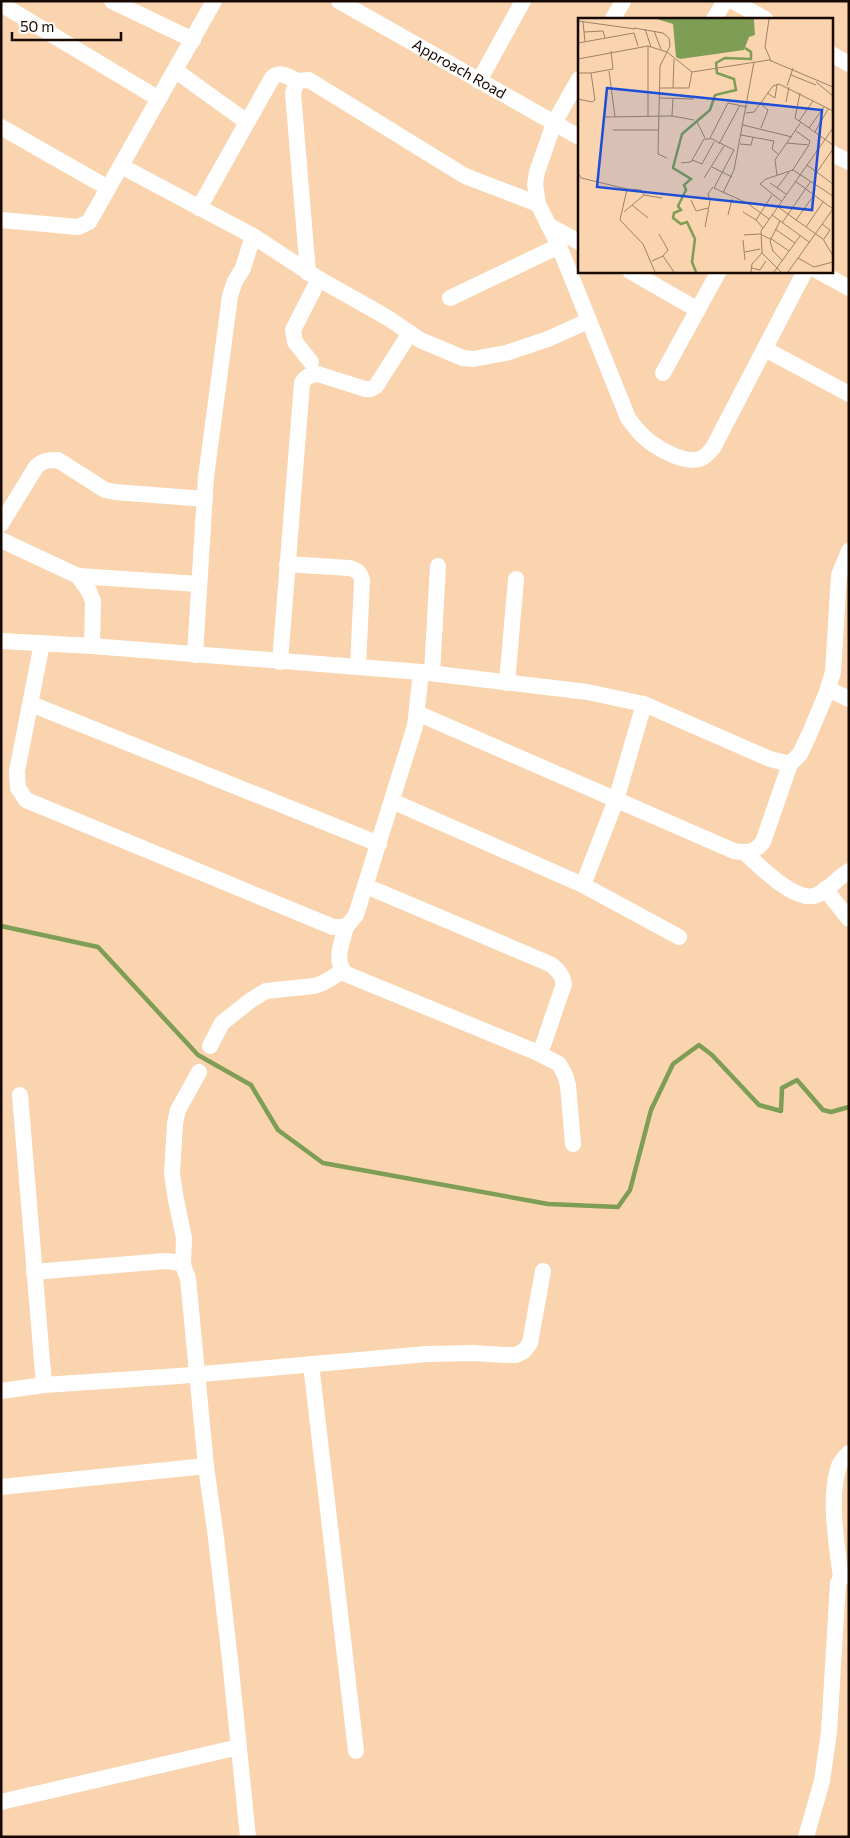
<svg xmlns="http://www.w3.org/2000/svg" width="850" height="1838" font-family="Commissioner,sans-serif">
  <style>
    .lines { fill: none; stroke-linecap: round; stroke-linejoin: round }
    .stream { stroke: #7e9d55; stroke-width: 4.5 }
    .street { stroke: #fff; stroke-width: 16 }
    .labels { text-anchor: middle; stroke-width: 4.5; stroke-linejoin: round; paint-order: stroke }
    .street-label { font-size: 15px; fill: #170800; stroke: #fdfdfd }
    .inset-river { fill: none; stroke: #7e9d55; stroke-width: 2.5 }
    .inset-road { fill: none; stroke: #9f8268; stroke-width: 1 }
    .view { fill: #1d4ed8; fill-opacity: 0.15; stroke: #1d4ed8; stroke-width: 2.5 }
    .inset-edge { fill: none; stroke: #170800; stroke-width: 2.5 }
  </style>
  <rect width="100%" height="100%" fill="#f9d4ae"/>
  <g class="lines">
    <path class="stream" d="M1 926 98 947 198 1055 251 1085 278 1130 323 1163 548 1204 618 1207 630 1190 651 1110 673 1064 699 1045 712 1055 759 1105 781 1111 782 1088 797 1080 823 1110 831 1112 849 1107"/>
    <g class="street">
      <path d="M112 1 193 40"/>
      <path id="s1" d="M339 1 579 137"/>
      <path d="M733 1 765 19"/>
      <path d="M1 4 159 99"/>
      <path d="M613 19 623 1"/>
      <path d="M714 19 725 1"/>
      <path d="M831 54 849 64"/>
      <path d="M176 71 247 122"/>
      <path d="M579 79 554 123 537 172 535 184 538 204 559 246 628 418C632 423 636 429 640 433 652 446 685 466 702 458 706 456 710 451 713 448L805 271"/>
      <path d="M479 81 523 1"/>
      <path d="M1 127 108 188"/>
      <path d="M831 153 849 162"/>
      <path d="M121 166 253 236 319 279 388 318 420 340 463 358 473 359 506 353 548 339 588 321"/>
      <path d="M199 208 272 78C280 70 289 77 297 81"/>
      <path d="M1 220 78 227 89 222 214 1"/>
      <path d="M548 225 579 242"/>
      <path d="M630 271 698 310"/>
      <path d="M818 271 849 288"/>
      <path d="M308 273 293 93 297 81 309 80 465 176 538 204"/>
      <path d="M450 298 559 246"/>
      <path d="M765 349 849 394"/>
      <path d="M311 362 295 342 293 330 319 279"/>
      <path d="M663 373 719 271"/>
      <path d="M1 524 36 467C43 460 48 460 58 460L105 490 115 492 205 499"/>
      <path d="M1 540 78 576 89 591 93 601 92 646"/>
      <path d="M287 564 349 568C357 570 360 572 362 580L358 667"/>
      <path d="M78 576 199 584"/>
      <path d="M1 641 92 646 421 672 587 692 644 704 770 759 790 764"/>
      <path d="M42 643 17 771 18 788 26 800 333 927H346L356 915 415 726 421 672"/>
      <path d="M195 655 206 477 230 296 235 281 243 268 253 236"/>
      <path d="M280 662 302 383C306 376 310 375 318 374L365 389H371L376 386 410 333"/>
      <path d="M432 673 438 566"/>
      <path d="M507 683 516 579"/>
      <path d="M828 689 849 699"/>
      <path d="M31 704 379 844"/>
      <path d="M417 713 734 851C748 853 754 853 763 842L790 764 800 754 809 735 827 692 833 672 839 575 849 551"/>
      <path d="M392 801 583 885 679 937"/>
      <path d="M745 853C760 866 796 904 817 895 829 890 838 877 849 871"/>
      <path d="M583 885 616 800 644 704"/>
      <path d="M366 886 550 964C558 970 562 974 564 984L540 1054"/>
      <path d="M825 889 849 919"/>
      <path d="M346 927C342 942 333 962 346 974L536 1052 559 1064 565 1075 568 1085 573 1144"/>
      <path d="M210 1046 222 1023 251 1000 266 991 314 986 323 983 343 971"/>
      <path d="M20 1095 44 1385"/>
      <path d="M183 1265 184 1238 176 1200 172 1174 175 1123 178 1110 199 1072"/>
      <path d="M34 1272 165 1261 175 1262 183 1265 188 1279 206 1466 216 1538 230 1660 248 1837"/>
      <path d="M311 1364 356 1751"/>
      <path d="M1 1391 44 1385 179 1376 427 1354 473 1353 505 1355H516L524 1351 530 1343 543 1271"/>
      <path d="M1 1487 206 1466"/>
      <path d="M841 1578C837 1544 828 1498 839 1466 841 1461 845 1457 849 1453"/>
      <path d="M1 1802 239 1747"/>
      <path d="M806 1837 822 1781 829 1732 838 1583 841 1578 849 1575"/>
    </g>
  </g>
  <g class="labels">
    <g class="street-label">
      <text dy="5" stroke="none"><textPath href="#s1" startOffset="138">Approach Road</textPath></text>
    </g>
  </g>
  <g transform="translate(578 18)">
    <rect width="255" height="255" fill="#f9d4ae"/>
    <path d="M79 1H176L177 17 171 19 166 32 102 41 98 39 95 6Z" fill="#7e9d55"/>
    <path class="inset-river" d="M118 254 114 244 117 221 109 204 103 206 95 200 96 195 103 192 100 188 108 172 106 167 113 161 95 150 97 142 104 116 132 92 137 77 158 72 156 61 139 55 138 45 147 40 173 41V34L167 30"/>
    <path class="inset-road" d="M191 1 187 29 193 43M0 3 57 11M5 4 7 24M56 10 85 15 91 20 92 28 82 48 80 136 89 140M67 11 73 29M76 13 83 31M6 14 25 13 27 20M0 25 56 15 60 28M70 28V98M0 41 70 28 89 34 114 54 191 42 255 69M31 53 37 99M0 55H13L17 82 14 84 0 81M13 55 35 51 33 33M213 57 238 67M238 64 255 78M209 68 215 50M82 70H111L114 54M95 70 96 41M189 75 197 80 199 66M222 75 217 100 255 127M82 80 116 81M208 84 211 69M182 85 190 92 183 110M168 95 176 94 195 68 201 66 255 93M94 98 116 102M26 99 94 98 95 81M221 103 235 83M119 104 127 120M165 107 214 119M231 110 246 89M35 112H81M218 113 232 123 231 126M237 114 250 91M163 117 196 123 194 131 200 136M209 125 231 127 214 153M141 126 162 87M162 126 173 127 175 119M156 132 136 170 169 185 191 201M156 132 132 120 150 85 169 89M114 142 124 146 136 124M103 145 113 144 126 121H132M229 147 255 166M134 149 154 159M239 154 255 131M0 155 3 160 49 171 42 202 65 226 77 254M199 157 197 142 223 104M126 160 146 128M217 163 255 191M192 165 208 176M199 170 211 154M49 171 63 172 66 177M145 175 156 152 176 44M113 182 118 193 130 190M203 183 182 166 188 161 215 152 255 178M54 187 70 200M200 189 245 221 255 238M46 194 66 177 84 180M165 194 178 202M150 197 154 181M194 197 231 224M218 202 236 177M202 203 192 223 195 233 205 243M204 205 233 163M244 206 252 212 246 221M127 209 132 183 130 176 135 169M228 209 245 184M185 210 178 202 194 177M197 211 217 225M81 216 90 232 85 238M166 217 182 216 192 221M192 220 211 233M165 222 167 242M167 234 182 231M220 240 236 249 255 244M74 243 85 238 96 254M174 250 182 252 188 243M173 254 174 246 184 235M196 254 222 218M203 254 184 235 183 213 255 110M210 254 255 191"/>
    <path class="view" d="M29 70 244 92 234 192 19 169Z"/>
    <rect width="255" height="255" class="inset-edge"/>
  </g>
  <rect width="850" height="1838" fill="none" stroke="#170800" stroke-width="5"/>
  <path d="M12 32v8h109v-8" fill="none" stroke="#170800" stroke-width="2.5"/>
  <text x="20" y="32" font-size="15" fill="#170800" stroke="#fdfdfd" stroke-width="4" paint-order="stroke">50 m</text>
</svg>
